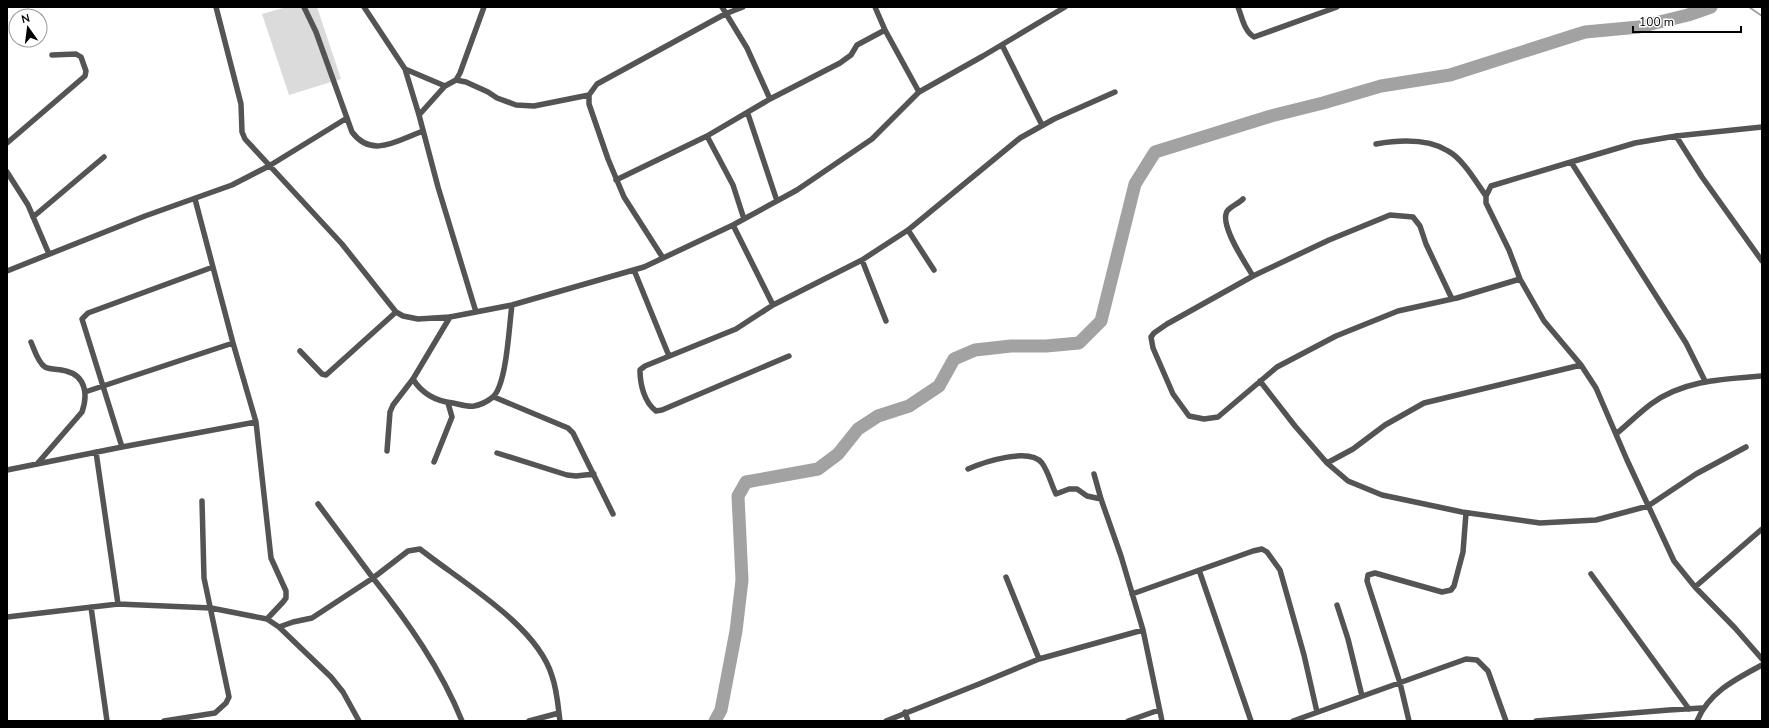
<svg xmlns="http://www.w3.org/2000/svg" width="1769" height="728" font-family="'Nunito Sans',sans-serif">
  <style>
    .green { fill: #dbdbdb }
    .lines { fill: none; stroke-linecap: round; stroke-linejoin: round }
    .stream { stroke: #a2a2a2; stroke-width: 2 }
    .river { stroke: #a2a2a2; stroke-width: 13 }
    .minor { stroke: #545454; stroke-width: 5.5 }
  </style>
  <rect width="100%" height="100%" fill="#fff"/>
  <path class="green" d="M287 7H317L341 79 289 95 262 14Z"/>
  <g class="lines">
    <path class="stream" d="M1749 7 1762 16"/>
    <path class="river" d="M715 721 721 710 736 631 742 580 738 496 746 482 818 469 838 454 858 429 878 416 909 406 939 386 954 359 975 350 1011 346H1046L1079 343 1101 321 1135 184 1155 152 1271 116 1323 103 1381 86 1450 75 1585 32 1639 27 1688 15 1711 7"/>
    <path class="minor" d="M216 7 241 104 242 132 245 139 342 244 396 312 403 316 418 319 450 317 512 305 644 267 733 225 797 190 872 139 919 92 983 56 1065 7
      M304 7 316 32 352 132C372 159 398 140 423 131
      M364 7 405 69 419 115 438 187 476 312
      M875 7 885 30 919 92
      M1238 7C1242 17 1244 31 1254 37L1337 7
      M1002 45 1042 125
      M405 69 445 86
      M456 80 466 82 488 92 497 98 516 105 534 106 589 95
      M770 99 840 63 851 55 857 45 885 30
      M748 114 777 201
      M419 115 445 86 456 80 460 73 484 7
      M707 136 733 185 744 219
      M1676 136 1702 177 1762 261
      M7 143 85 76 86 71 81 57 76 54 52 55
      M1376 144C1399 140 1427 138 1448 151 1463 159 1476 182 1486 196
      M1571 162 1635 143 1676 136 1762 127
      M7 172 28 205 49 254
      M616 180 707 136 770 99 747 48 722 7
      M195 199 233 343 256 422 271 558 286 591V598L283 602 267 619
      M1243 199C1239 203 1232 206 1228 210 1217 222 1246 264 1253 276
      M33 217 104 157
      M733 225 773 305
      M908 230 934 270
      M663 258 624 197 608 159 589 104V95L597 84 725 14 743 7
      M862 260 886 321
      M213 267 88 313 82 319 122 447 256 422
      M634 270 669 356
      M7 271 145 216 232 185 269 166 347 118
      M1452 299 1426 244 1420 226 1413 217 1390 215 1329 240 1253 276 1167 324 1154 333 1151 337 1153 348 1173 394 1189 416 1204 419 1218 417 1277 367 1336 336 1398 311 1452 299 1457 298 1520 279
      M450 317 413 379C422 394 435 401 453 403 459 404 467 407 474 406 480 405 488 401 493 397 507 384 509 325 512 305
      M31 342C34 349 38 363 45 367 51 370 60 369 66 371 86 376 88 395 82 412L37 464
      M300 351 322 374 326 375 396 312
      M789 356 662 410 656 411C644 402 640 384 640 370L645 366 736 329 773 305 862 260 908 230 1020 138 1054 119 1115 92
      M1260 381 1295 426 1327 463 1348 481 1382 495 1462 512 1540 523 1596 520 1648 506 1696 474 1746 447
      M1705 381 1686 343 1571 162 1491 186 1486 196V203L1509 250 1520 279 1544 321 1581 365 1596 388 1627 460 1674 561 1695 587 1735 628 1762 659
      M85 392 233 343
      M494 397 568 428 573 433 613 514
      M1616 434C1628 424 1639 413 1651 404 1684 380 1723 379 1762 376
      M387 451 390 412 393 405 413 379
      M96 452 118 604
      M497 453 567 475 576 476 594 474
      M434 462 452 417 448 403
      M1327 463 1353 449 1385 425 1424 403 1581 365
      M968 469C984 462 1029 447 1042 463 1049 473 1051 484 1056 494L1069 489H1077L1087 496 1101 499
      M7 470 122 447
      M1094 474 1101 499 1121 556 1143 630 1162 721
      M318 504 373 578 408 551 420 549C460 581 537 625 552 676 557 690 558 706 560 721
      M1199 570 1251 721
      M1591 574 1689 709
      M1006 577 1039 659
      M1695 587 1762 529
      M1132 594 1253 551 1262 549 1267 552 1280 570 1304 655 1317 712
      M1337 605 1348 639 1362 696
      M91 607 107 721
      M7 617 118 604 211 608 267 619 279 627 331 677 343 692 359 721
      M279 627 293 622 312 618 373 578C408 622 441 669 462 721
      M905 712 908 721
      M164 721 215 713 226 703 229 697 204 578 202 501
      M529 721 559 713
      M886 721 979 684 1039 659 1143 630
      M1128 721 1159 710
      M1293 721 1466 659 1477 660 1488 671 1506 721
      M1409 721 1400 683 1367 581 1368 575 1375 573 1442 592 1451 590 1454 586 1463 552 1466 513
      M1536 721 1669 710 1702 708
      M1697 721C1709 692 1736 679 1762 665"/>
  </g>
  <rect width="1769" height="728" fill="none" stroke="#000000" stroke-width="16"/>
  <g transform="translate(28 28) rotate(346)"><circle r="19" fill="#ffffff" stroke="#999999"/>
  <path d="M0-3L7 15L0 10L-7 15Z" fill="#000000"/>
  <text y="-6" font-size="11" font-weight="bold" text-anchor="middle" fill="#000000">N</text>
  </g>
  <path d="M1633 26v6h108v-6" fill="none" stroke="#000000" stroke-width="2"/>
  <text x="1639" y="26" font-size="12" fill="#000000" stroke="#ffffff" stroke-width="3" paint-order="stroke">100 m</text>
</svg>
